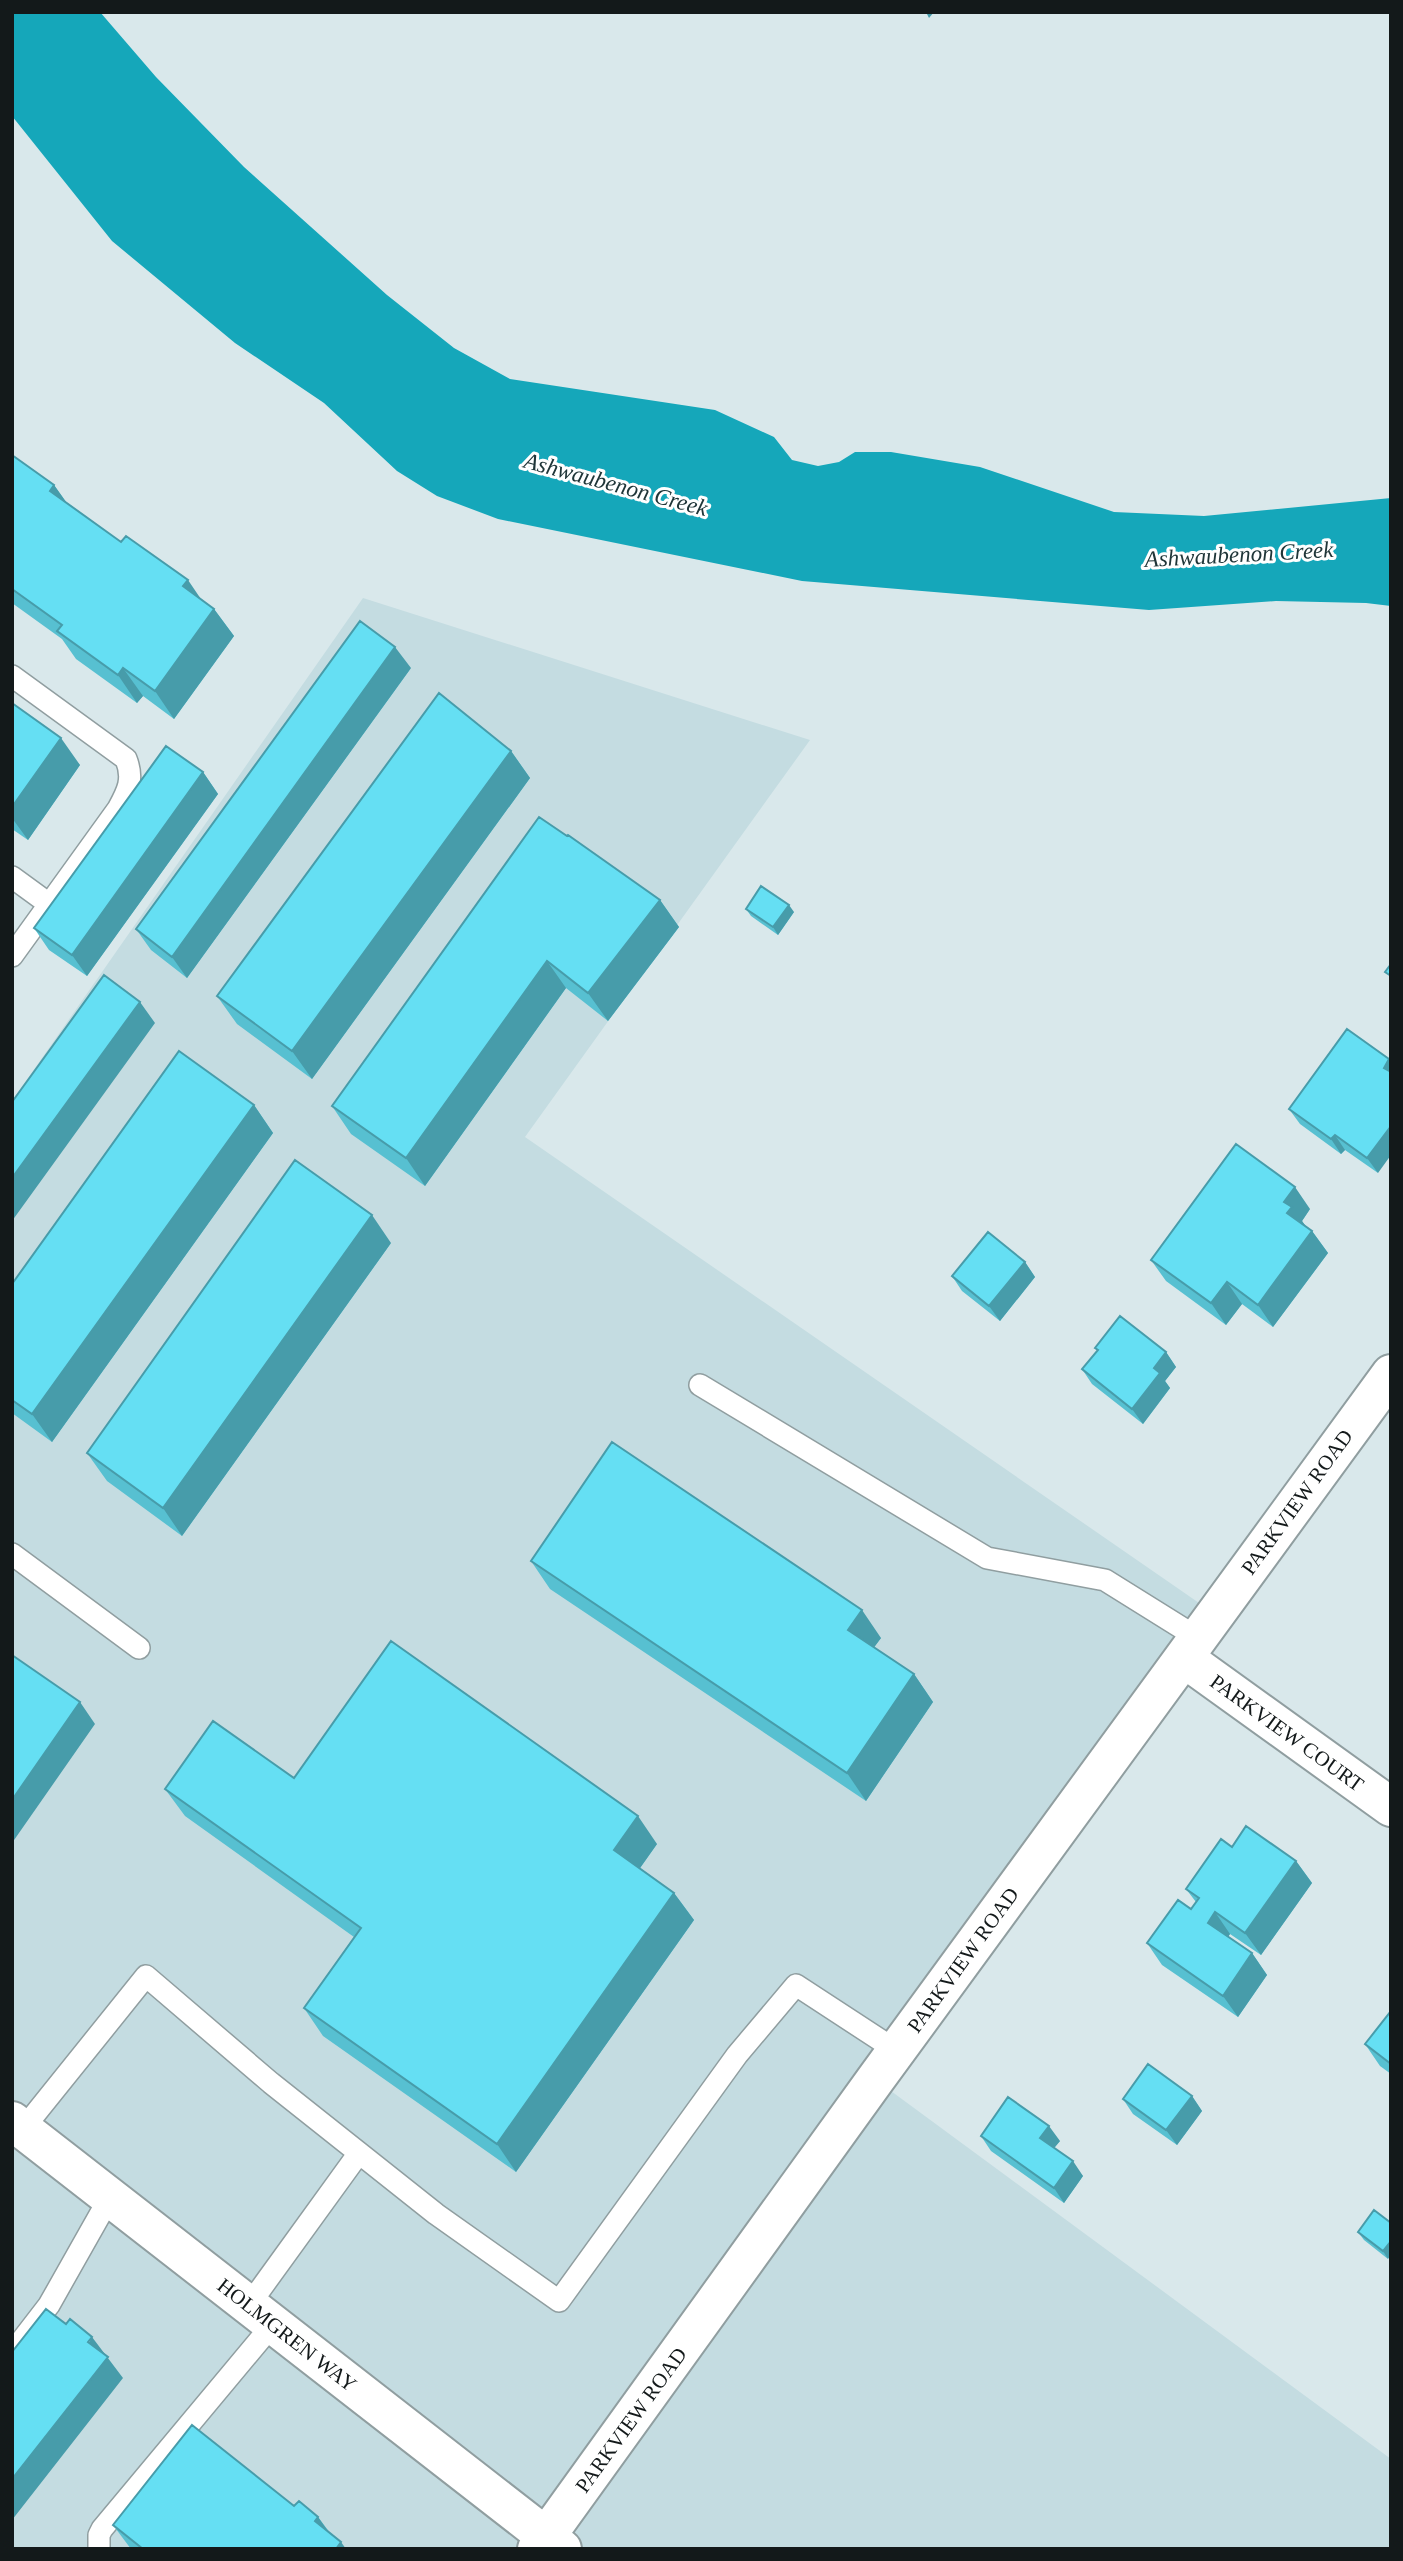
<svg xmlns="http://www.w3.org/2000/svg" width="1403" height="2561" font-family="'Times New Roman',serif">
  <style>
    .built { fill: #c4dce1 }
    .water { fill: #15a7ba }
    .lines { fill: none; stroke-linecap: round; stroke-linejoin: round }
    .service-casing { stroke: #909ea0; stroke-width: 24 }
    .minor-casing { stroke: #909ea0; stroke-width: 42 }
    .tertiary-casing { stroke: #909ea0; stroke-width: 42 }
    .service { stroke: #fff; stroke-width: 21 }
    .minor { stroke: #fff; stroke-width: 38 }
    .tertiary { stroke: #fff; stroke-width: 38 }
    .wall { fill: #57c0d1 }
    .shaded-wall { fill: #479caa }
    .building { fill: #65dff3; stroke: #479caa; stroke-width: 2 }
    .labels { text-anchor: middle; stroke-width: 6; stroke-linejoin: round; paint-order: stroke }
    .street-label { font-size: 21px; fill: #13191a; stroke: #fff }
    .water-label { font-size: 23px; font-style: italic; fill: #203639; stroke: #fff }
  </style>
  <rect width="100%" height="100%" fill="#d9e8eb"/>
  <path class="built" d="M363 598 810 740 525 1137 1215 1614 876 2080 1391 2459V2549H12V1101Z"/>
  <path class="water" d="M12 12H100L156 77 244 167 387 295 454 348 510 379 715 410 774 437 792 460 818 466 839 462 855 452H891L980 467 1114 512 1204 516 1391 498V606L1366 603 1276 601 1149 610 802 581 498 519 437 496 397 471 324 403 235 343 112 241 12 116Z"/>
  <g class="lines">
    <defs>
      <path id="service" d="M12 676 126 759C134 779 128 791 118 809L12 956
        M12 877 49 904
        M700 1385 987 1558 1105 1580 1198 1638
        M12 1554 139 1648
        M23 2129 146 1976 271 2083 436 2214 559 2301 737 2055 796 1985 897 2051
        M249 2305 359 2153
        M12 2353 49 2305 110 2197
        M99 2549V2535L102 2529 273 2324"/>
      <path id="minor" d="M1184 1658 1391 1807
        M537 2549 875 2080 1391 1374"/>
      <path id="tertiary" d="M12 2121 562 2549"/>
    </defs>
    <use href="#service" class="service-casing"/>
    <use href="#minor" class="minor-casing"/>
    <use href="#tertiary" class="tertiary-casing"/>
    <use href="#service" class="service"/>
    <use href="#minor" class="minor"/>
    <use href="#tertiary" class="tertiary"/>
  </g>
  <path class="wall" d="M12 455 54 485 66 502 214 609 234 636 174 719 143 696 137 703 76 659 62 639 12 603Z
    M411 668 187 978 151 950 136 929Z
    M12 703 80 765 28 840 12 829Z
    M511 751 530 778 312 1079 237 1024 217 996Z
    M203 772 218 794 87 976 49 950 34 928Z
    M567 836 660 900 679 927 608 1021 566 988 425 1186 351 1134 332 1106Z
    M746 909 794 912 778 935 751 916Z
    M1347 1029 1378 1173 1345 1150 1341 1154 1300 1124 1289 1109Z
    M254 1105 273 1133 52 1442 12 1413V1284Z
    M1310 1209 1302 1221 1306 1227 1312 1231 1328 1253 1273 1327 1242 1304 1226 1325 1166 1281 1151 1260Z
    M391 1243 182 1536 107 1481 87 1453Z
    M1025 1262 1035 1277 1000 1321 962 1291 952 1276Z
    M1095 1348 1166 1352 1176 1367 1165 1381 1170 1388 1143 1424 1092 1384 1082 1369 1098 1351Z
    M531 1561 881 1638 874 1647 914 1674 933 1702 866 1801 550 1589Z
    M294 1778 657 1844 640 1868 674 1893 694 1920 516 2172 323 2036 304 2008 354 1937 185 1816 165 1789Z
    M1232 1847 1296 1861 1312 1883 1261 1955 1230 1934 1228 1937 1252 1953 1267 1975 1238 2017 1162 1965 1147 1943 1191 1909 1196 1902 1186 1889Z
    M1391 2011V2074L1380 2066 1365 2044Z
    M1192 2096 1202 2111 1177 2145 1133 2114 1123 2099Z
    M981 2136 1060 2141 1054 2148 1083 2176 1064 2203 991 2151Z
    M1374 2210 1388 2259 1364 2240 1358 2232Z
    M294 2506 318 2517 330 2533 346 2549H131L113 2525Z"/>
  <path class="shaded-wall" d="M926 12H934L929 18Z
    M54 485 74 513 50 491Z
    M188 580 207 608 183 586Z
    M214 609 234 636 174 719 155 691Z
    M395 647 411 668 187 978 172 957Z
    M123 668 143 696 137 703 118 675Z
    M61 738 80 765 28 840 12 818V807Z
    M511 751 530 778 312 1079 292 1051Z
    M203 772 218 794 87 976 72 955Z
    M660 900 679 927 608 1021 588 993Z
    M789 905 794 912 778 935 773 927Z
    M547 961 566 988 425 1186 406 1158Z
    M140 1002 155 1023 12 1221V1178Z
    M1389 1059 1391 1062V1077L1384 1068Z
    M254 1105 273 1133 52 1442 32 1414Z
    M1391 1126V1155L1378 1173 1367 1158Z
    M1335 1135 1345 1150 1341 1154 1331 1139Z
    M1295 1187 1310 1209 1302 1221 1307 1228 1287 1213 1284 1202Z
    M372 1215 391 1243 182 1536 163 1508Z
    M1312 1231 1328 1253 1273 1327 1258 1305Z
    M1025 1262 1035 1277 1000 1321 989 1306Z
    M1227 1282 1242 1304 1226 1325 1211 1303Z
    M1166 1352 1176 1367 1165 1381 1170 1388 1143 1424 1132 1409 1154 1368Z
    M862 1610 881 1638 867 1657 848 1630Z
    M914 1674 933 1702 866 1801 847 1773Z
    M80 1702 95 1724 12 1843V1800Z
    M638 1816 657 1844 633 1878 614 1850Z
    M1296 1861 1312 1883 1261 1955 1245 1933Z
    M674 1893 694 1920 516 2172 497 2144Z
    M1215 1912 1230 1934 1223 1944 1208 1923Z
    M1252 1953 1267 1975 1238 2017 1223 1996Z
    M1192 2096 1202 2111 1177 2145 1166 2130Z
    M1049 2126 1060 2141 1050 2153 1040 2138Z
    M1073 2161 1083 2176 1064 2203 1054 2188Z
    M1391 2241V2255L1388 2259 1383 2251Z
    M92 2337 123 2378 12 2520V2479Z
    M318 2517 333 2538 315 2521Z
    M341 2542 346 2549H336Z"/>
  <path class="building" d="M12 455 54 485 50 491 121 542 126 536 188 580 183 586 214 609 155 691 123 668 118 675 57 631 62 625 12 589Z
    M360 621 395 647 172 957 136 929Z
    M439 693 511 751 292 1051 217 996Z
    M12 703 61 738 12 807Z
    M166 746 203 772 72 955 34 928Z
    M539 817 567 836 568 835 660 900 588 993 547 961 406 1158 332 1106Z
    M761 886 789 905 773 927 746 909Z
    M1391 964V976L1385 972Z
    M104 975 140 1002 12 1178V1102Z
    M1347 1029 1389 1059 1384 1068 1391 1072V1126L1367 1158 1335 1135 1331 1139 1289 1109Z
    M179 1051 254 1105 32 1414 12 1400V1284Z
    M1236 1144 1295 1187 1284 1202 1292 1207 1287 1213 1312 1231 1258 1305 1227 1282 1211 1303 1151 1260Z
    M295 1160 372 1215 163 1508 87 1453Z
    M988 1232 1025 1262 989 1306 952 1276Z
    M1120 1316 1166 1352 1154 1368 1160 1373 1132 1409 1082 1369 1098 1350 1095 1348Z
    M612 1442 862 1610 848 1630 914 1674 847 1773 531 1561Z
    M391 1641 638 1816 614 1850 674 1893 497 2144 304 2008 361 1928 165 1789 213 1721 294 1778Z
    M12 1655 80 1702 12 1800Z
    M1246 1826 1296 1861 1245 1933 1215 1912 1208 1923 1252 1953 1223 1996 1147 1943 1178 1900 1191 1909 1199 1898 1186 1889 1221 1839 1232 1847Z
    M1391 2011V2064L1365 2044Z
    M1148 2064 1192 2096 1166 2130 1123 2099Z
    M1008 2097 1049 2126 1040 2138 1073 2161 1054 2188 981 2136Z
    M1374 2210 1391 2223V2241L1383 2251 1358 2232Z
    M46 2309 66 2324 70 2319 92 2337 88 2342 108 2357 12 2479V2352Z
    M192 2425 294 2506 299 2501 318 2517 315 2521 341 2542 336 2549H143L113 2525Z"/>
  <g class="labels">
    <g class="street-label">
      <text transform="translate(1297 1502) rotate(-54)" y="7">PARKVIEW ROAD</text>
      <text transform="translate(1287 1733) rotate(36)" y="7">PARKVIEW COURT</text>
      <text transform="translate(963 1960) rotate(-54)" y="7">PARKVIEW ROAD</text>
      <text transform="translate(287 2335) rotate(38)" y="7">HOLMGREN WAY</text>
      <text transform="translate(631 2420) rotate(-54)" y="7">PARKVIEW ROAD</text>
    </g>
    <g class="water-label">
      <text transform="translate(616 484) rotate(15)" y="8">Ashwaubenon Creek</text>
      <text transform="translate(1239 554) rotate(-3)" y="8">Ashwaubenon Creek</text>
    </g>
  </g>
  <rect width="1403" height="2561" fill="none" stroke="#13191a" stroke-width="28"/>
</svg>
